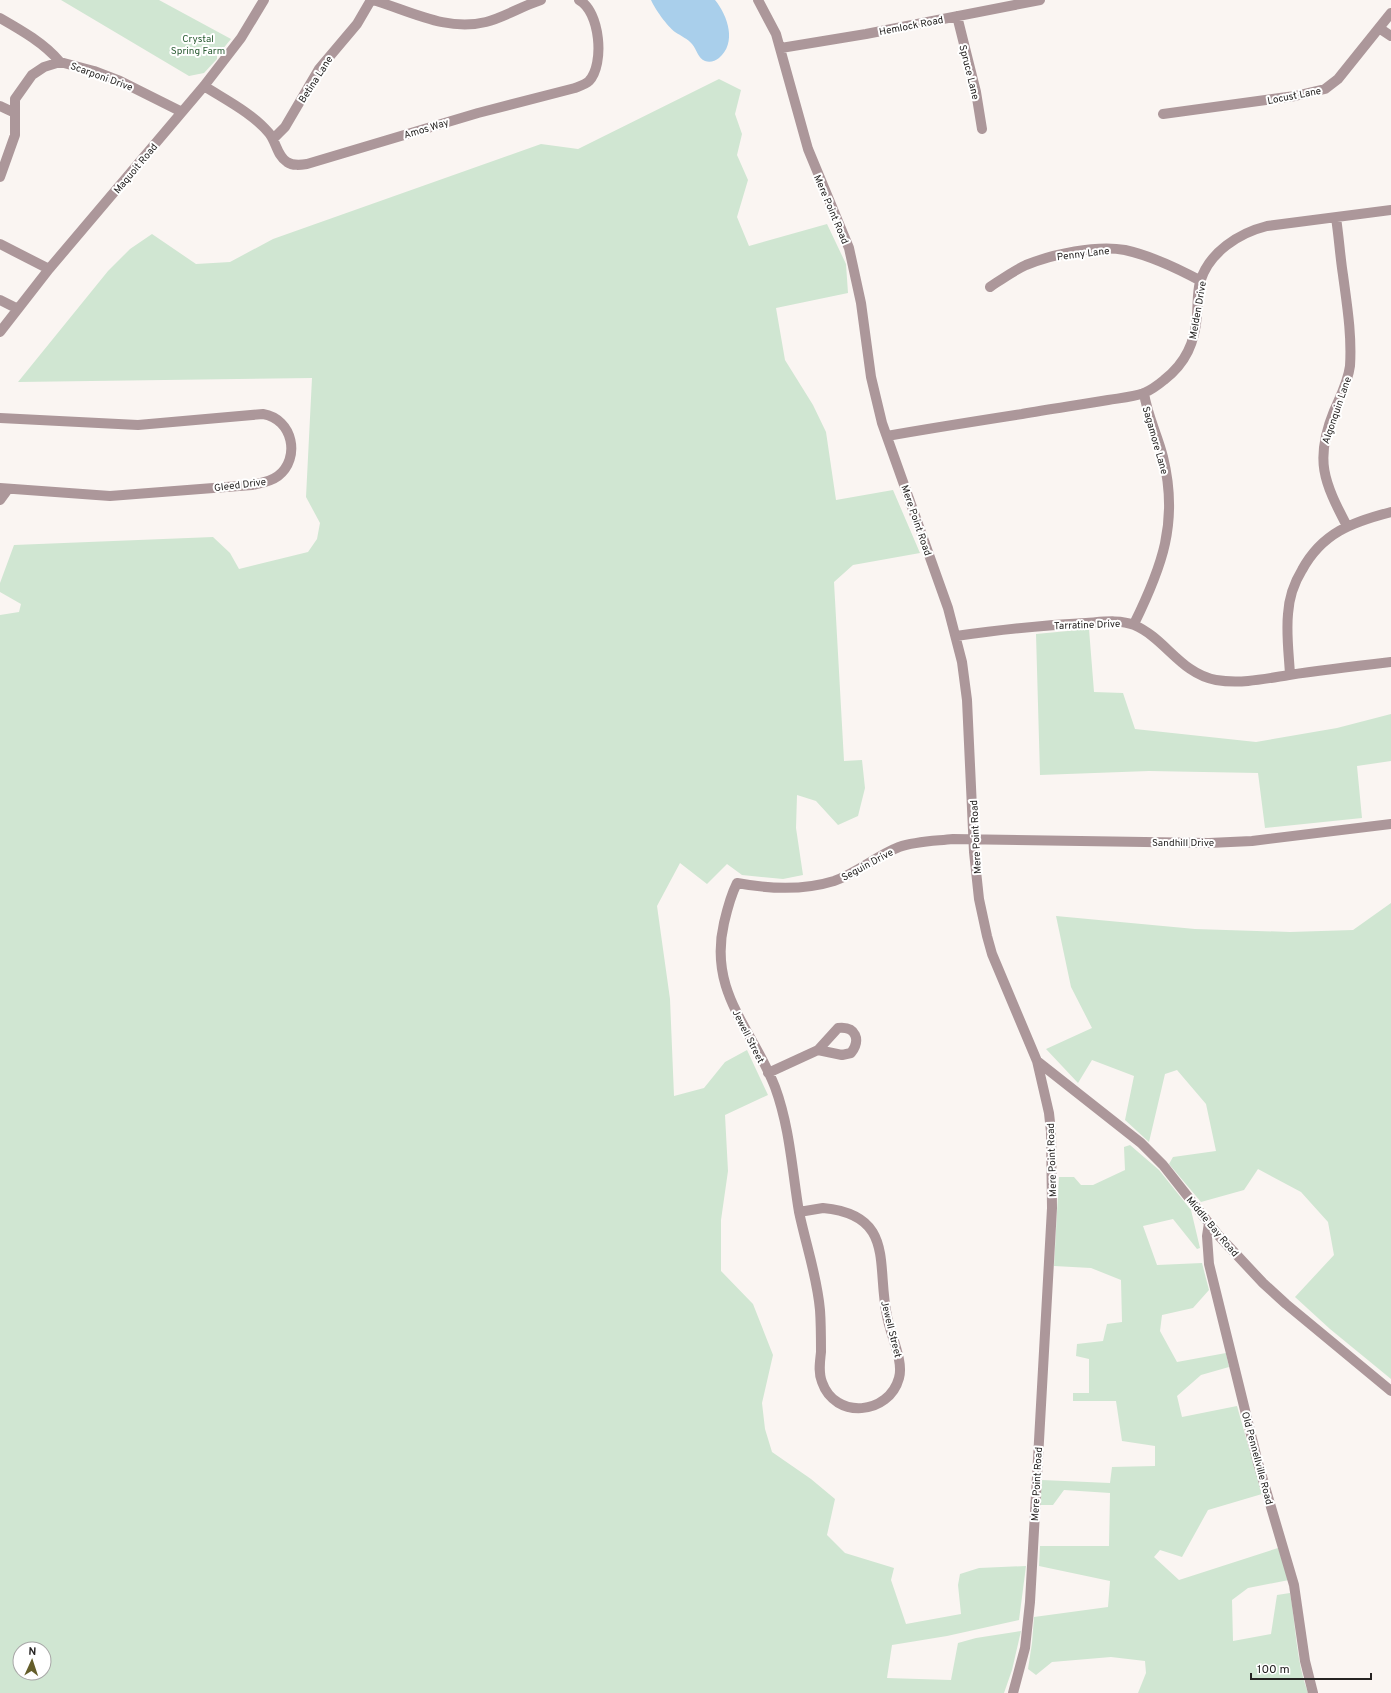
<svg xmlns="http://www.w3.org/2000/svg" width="1391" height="1693" font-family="Overpass,sans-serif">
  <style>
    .green { fill: #d0e6d2; fill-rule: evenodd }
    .water { fill: #a9cfeb }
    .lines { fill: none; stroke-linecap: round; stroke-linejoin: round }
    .minor { stroke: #ac979a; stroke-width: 10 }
    .labels { text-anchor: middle; stroke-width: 4; stroke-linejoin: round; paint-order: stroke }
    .street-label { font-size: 10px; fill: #252322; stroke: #fff }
    .park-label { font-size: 10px; fill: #2a5c33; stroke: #fff }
  </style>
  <rect width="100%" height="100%" fill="#faf5f2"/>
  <path class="green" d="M61 0H159L231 39 217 56V59L204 73 189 76Z
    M719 79 741 90 735 114 742 134 737 155 748 180 737 217 749 246 827 224 846 264 848 293 776 308 785 360 813 405 826 432 836 500 893 490 920 553 853 565 834 582 844 761 862 760 865 788 858 816 838 825 816 801 797 795 796 828 803 875 783 879 742 875 727 864 707 884 680 863 657 906 670 999 674 1096 704 1088 725 1062 747 1050 768 1095 725 1115 728 1171 721 1220V1271L753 1304 773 1355 762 1403 765 1429 772 1452 811 1479 835 1499 827 1535 845 1553 894 1568 891 1580 906 1624 961 1614 958 1585 960 1574 979 1568 1026 1566 1019 1620 947 1636 892 1645 887 1678 951 1680 958 1643 976 1638 1021 1631 1012 1670 1004 1693H0V615L19 612 21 604 0 592V583L14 545 213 537 230 553 239 569 308 552 317 539 320 523 306 497 312 378 18 382 108 271 130 249 152 234 196 264 230 262 273 239 541 144 578 149ZM20 1649H44V1673H20Z
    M1089 629 1094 692 1123 693 1135 729 1256 742 1337 728 1391 714V761L1357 766 1362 818 1265 828 1258 773 1149 771 1040 775 1036 634Z
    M1391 903V1379L1330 1329 1295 1297 1334 1255 1328 1222 1301 1192 1258 1169 1244 1190 1201 1202 1169 1164 1173 1157 1216 1151 1206 1104 1177 1070 1165 1074 1149 1142 1125 1120 1134 1076 1092 1060 1078 1083 1046 1049 1092 1028 1071 987 1056 916 1195 929 1290 932 1353 930Z
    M1130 1145 1159 1170 1191 1210 1200 1248 1197 1249 1173 1219 1143 1226 1157 1265 1202 1263 1209 1290 1193 1308 1162 1315 1160 1331 1177 1362 1226 1353 1229 1367 1201 1375 1177 1396 1182 1417 1237 1406 1262 1494 1208 1510 1182 1557 1160 1550 1154 1557 1179 1580 1278 1548 1289 1580 1248 1588 1232 1600 1233 1641 1271 1634 1277 1595 1290 1593C1296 1626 1296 1661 1308 1693H1138L1146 1673 1145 1661 1111 1657 1052 1662 1036 1675 1028 1669 1032 1643 1034 1617 1108 1607 1110 1581 1039 1566 1040 1546H1109L1110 1493 1064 1490 1053 1505H1040L1042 1480 1110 1483 1112 1467 1155 1466V1446L1122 1441 1116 1401H1073V1393H1089V1359L1076 1356 1077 1344 1103 1341 1107 1324 1122 1322 1121 1280 1091 1268 1054 1266 1059 1177H1074L1081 1185H1093L1125 1170 1124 1147Z"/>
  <path class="water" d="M651 0H715C728 16 737 43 719 58 715 61 710 63 705 61 698 58 697 50 692 44 688 39 681 36 675 32 667 26 655 9 651 0Z"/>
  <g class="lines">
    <path class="minor" d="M373 0C410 11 447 32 486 22 505 17 522 6 541 0
      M758 0 776 34 808 149 849 248 861 303 871 377 882 423 948 608 962 662 967 700 974 852 979 899 987 936 992 954 1037 1061 1049 1113 1051 1132 1052 1208 1030 1602 1025 1648 1013 1693
      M957 16 976 92 982 129
      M0 18C21 30 44 43 60 62
      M1379 28 1391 36
      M781 48 866 34 1040 0
      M204 86C226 100 252 113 269 133 276 141 277 156 287 162 293 166 300 165 307 164L478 113 575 88C580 86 586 84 589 81 605 64 600 11 579 0
      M0 106 15 113V99L32 75 44 67 60 62 94 71 120 81 182 112
      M1163 114 1295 96 1325 89 1338 79 1391 13
      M273 139 285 127 319 69 357 24 371 0
      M0 177 15 135V113
      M1336 218C1339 237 1340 256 1343 275 1347 305 1352 335 1350 366 1348 382 1340 397 1334 411 1314 460 1324 482 1347 526
      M0 244 49 269
      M990 287C1002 279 1013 271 1026 265 1053 254 1096 245 1125 250 1152 256 1177 268 1201 281
      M0 300 18 309
      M0 332 49 269 204 86 241 38 264 0
      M0 418 138 425 263 414C293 419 301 458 278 476 270 482 261 483 252 485L110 496 0 488
      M887 436C932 428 977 421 1022 414 1050 409 1079 405 1108 400 1120 398 1133 397 1144 393 1151 390 1158 385 1164 380 1186 363 1195 342 1197 315 1198 304 1197 293 1200 282 1209 252 1239 233 1267 226L1391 210
      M0 500 8 489
      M1134 624C1162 567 1179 522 1163 457 1158 436 1147 415 1144 393
      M956 636C999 630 1043 625 1086 623 1101 622 1120 619 1134 625 1165 638 1181 674 1216 680 1241 684 1264 679 1289 675 1323 670 1357 666 1391 662
      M1290 675C1289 655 1286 634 1288 614 1289 598 1294 583 1302 570 1322 533 1352 522 1391 512
      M838 1028C856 1026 861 1040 851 1053L842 1055 818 1050Z
      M1037 1061 1141 1143 1163 1165 1219 1236 1263 1283 1286 1304 1391 1391
      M768 1073 818 1050
      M823 1208C896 1215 876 1265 887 1316 890 1334 904 1361 899 1378 889 1415 835 1420 822 1382 818 1372 820 1362 821 1352 821 1338 821 1324 820 1310 817 1276 806 1245 799 1212Z
      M799 1212C792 1170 790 1128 775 1087 752 1028 708 992 724 923 727 910 731 895 737 883 769 889 802 891 834 881 857 873 876 856 899 847 916 841 935 841 953 839L1209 843 1252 841 1391 824
      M1209 1223 1207 1236 1209 1264 1258 1463 1294 1585 1305 1661 1313 1693"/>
  </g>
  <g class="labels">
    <g class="street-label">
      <text transform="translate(911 25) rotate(-11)" y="4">Hemlock Road</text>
      <text transform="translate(970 72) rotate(76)" y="4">Spruce Lane</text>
      <text transform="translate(102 76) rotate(20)" y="4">Scarponi Drive</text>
      <text transform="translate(315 79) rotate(-57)" y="4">Betina Lane</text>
      <text transform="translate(1294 95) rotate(-11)" y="4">Locust Lane</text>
      <text transform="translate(426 128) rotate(-17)" y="4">Amos Way</text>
      <text transform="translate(135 168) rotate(-50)" y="4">Maquoit Road</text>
      <text transform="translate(832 209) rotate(67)" y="4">Mere Point Road</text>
      <text transform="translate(1083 253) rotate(-7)" y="4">Penny Lane</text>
      <text transform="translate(1197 310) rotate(-80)" y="4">Melden Drive</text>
      <text transform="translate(1336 410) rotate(-71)" y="4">Algonquin Lane</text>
      <text transform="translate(1156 440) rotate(74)" y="4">Sagamore Lane</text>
      <text transform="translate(240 484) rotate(-7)" y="4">Gleed Drive</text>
      <text transform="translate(917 520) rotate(71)" y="4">Mere Point Road</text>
      <text transform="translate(1087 624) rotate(-2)" y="4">Tarratine Drive</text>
      <text transform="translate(975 837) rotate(-93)" y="4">Mere Point Road</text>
      <text x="1183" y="846">Sandhill Drive</text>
      <text transform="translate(867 864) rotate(-28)" y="4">Seguin Drive</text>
      <text transform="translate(749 1036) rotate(63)" y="4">Jewell Street</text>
      <text transform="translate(1051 1160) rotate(-92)" y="4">Mere Point Road</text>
      <text transform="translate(1213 1226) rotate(50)" y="4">Middle Bay Road</text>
      <text transform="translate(892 1329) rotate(76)" y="4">Jewell Street</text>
      <text transform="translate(1258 1458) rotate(75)" y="4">Old Pennellville Road</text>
      <text transform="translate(1036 1484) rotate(-87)" y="4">Mere Point Road</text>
    </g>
    <g class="park-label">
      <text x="198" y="42">Crystal<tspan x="198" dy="12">Spring Farm</tspan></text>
    </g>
  </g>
  <g transform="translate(32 1661) rotate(3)"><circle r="19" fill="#ffffff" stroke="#a8a7a7"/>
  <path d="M0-3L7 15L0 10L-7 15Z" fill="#645d2a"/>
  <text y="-6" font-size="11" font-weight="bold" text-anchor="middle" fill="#252322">N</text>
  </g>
  <path d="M1251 1673v6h120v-6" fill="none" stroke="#252322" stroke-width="2"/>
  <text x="1257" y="1673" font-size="12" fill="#252322" stroke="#ffffff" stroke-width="3" paint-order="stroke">100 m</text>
</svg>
